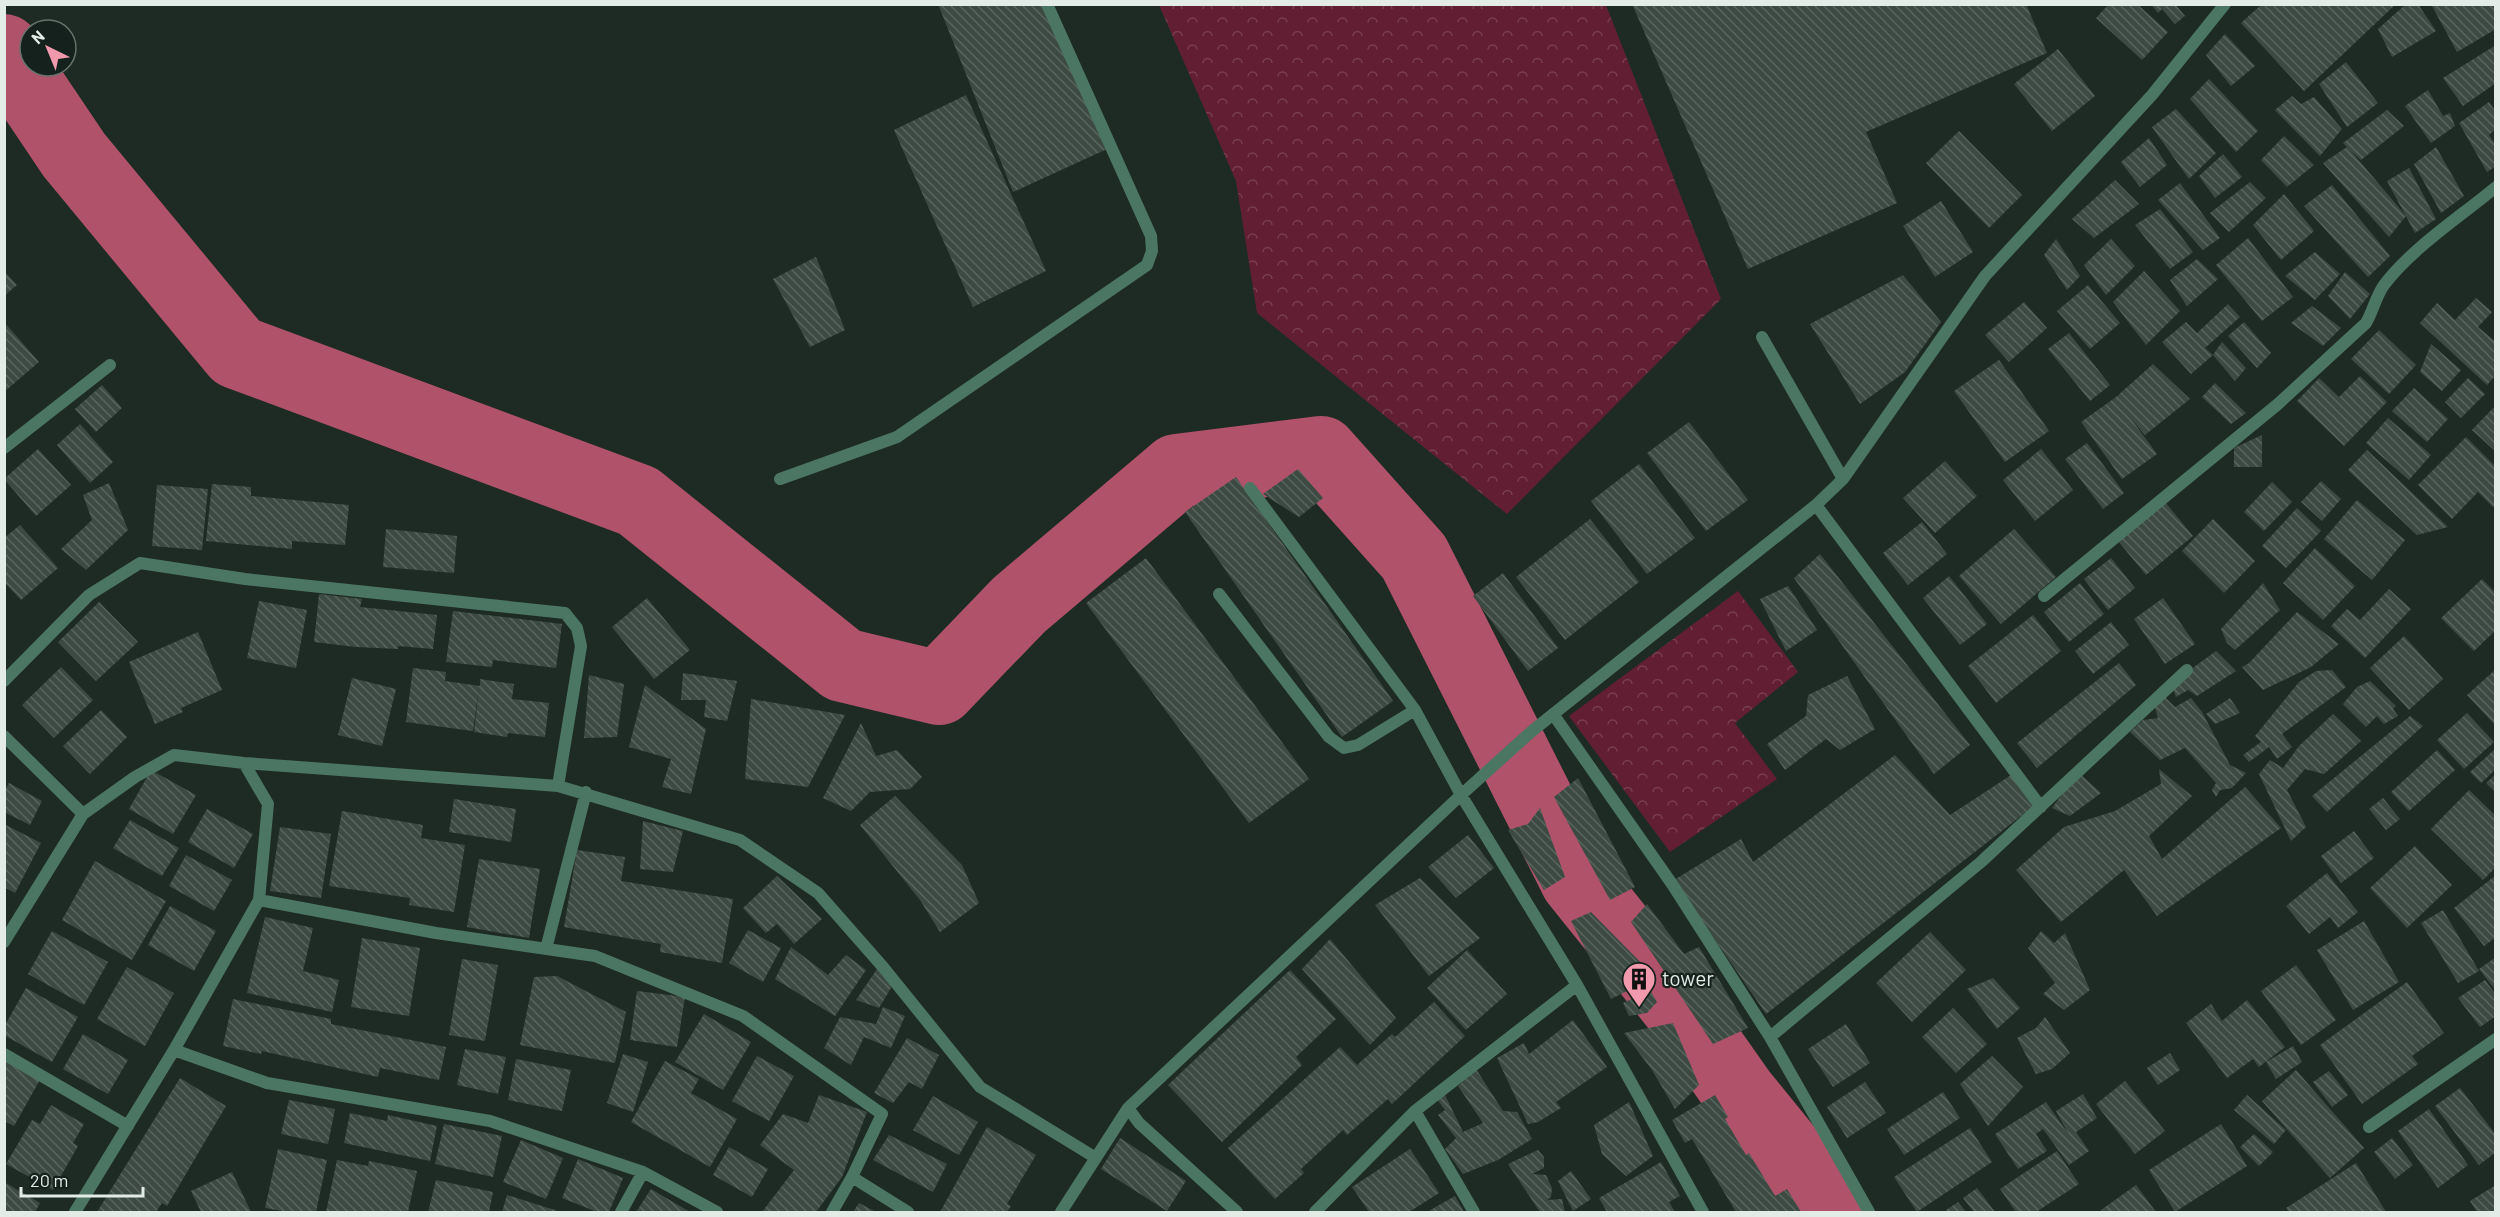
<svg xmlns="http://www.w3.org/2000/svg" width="2500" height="1217" font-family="Barlow,sans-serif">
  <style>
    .park { fill: url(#park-crowns) }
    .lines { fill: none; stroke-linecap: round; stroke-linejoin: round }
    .river { stroke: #af526a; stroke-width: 74 }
    .building { fill: url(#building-back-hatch) }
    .service { stroke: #4c7664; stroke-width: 12 }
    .minor { stroke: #4c7664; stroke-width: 12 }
    .labels { text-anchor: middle; stroke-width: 4.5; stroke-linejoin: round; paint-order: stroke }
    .poi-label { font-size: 21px; fill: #e4ece8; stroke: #15211c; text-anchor: start }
  </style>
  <defs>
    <pattern id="park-crowns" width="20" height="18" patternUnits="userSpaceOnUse" patternTransform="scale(1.5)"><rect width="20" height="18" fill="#621e32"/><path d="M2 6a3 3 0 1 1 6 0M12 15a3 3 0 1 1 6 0" fill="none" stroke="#783f50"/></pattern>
    <pattern id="building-back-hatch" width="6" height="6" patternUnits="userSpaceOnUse" patternTransform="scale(1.5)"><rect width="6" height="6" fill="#3c4a43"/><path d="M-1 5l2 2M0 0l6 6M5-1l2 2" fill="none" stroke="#58645e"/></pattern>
  </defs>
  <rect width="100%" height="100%" fill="#1e2b25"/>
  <path class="park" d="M1159 5H1606L1721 299 1507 514 1257 313 1236 181Z
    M1738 591 1798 672 1735 723 1777 779 1670 852 1569 716Z"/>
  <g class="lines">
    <path class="river" d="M4 51 74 155 237 352 638 501 843 665 939 688 1019 605 1177 471 1321 453 1414 557 1577 880 1678 1006 1740 1094 1810 1180 1825 1212"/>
  </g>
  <path class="building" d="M938 4H1041L1107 149 1013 192Z
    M1632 4H2026L2047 53 1866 132 1897 203 1748 269Z
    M2109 4H2137L2168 32 2142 60 2096 18Z
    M2151 4H2175L2185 16 2175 24 2162 9 2158 13Z
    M2262 4H2303L2306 7 2309 4H2396L2304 91 2241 23Z
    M2406 4H2418L2436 31 2392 57 2378 29Z
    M2431 4H2496V29L2457 52Z
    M2225 34 2255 66 2231 86 2206 55Z
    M2496 45V83L2463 106 2443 78Z
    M2058 49 2095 96 2052 131 2014 84Z
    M2346 62 2378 103 2347 127 2319 84Z
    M2209 79 2258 131 2236 152 2190 99Z
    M2428 90 2443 116 2450 113 2455 126 2431 143 2405 106Z
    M966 95 1046 271 973 307 894 130Z
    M2292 96 2301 104 2314 97 2342 129 2320 156 2275 110Z
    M2489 102 2496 112V129L2489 135 2496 145V166L2487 172 2459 123Z
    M2176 109 2216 153 2189 179 2152 127Z
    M2387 110 2404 126 2361 160 2351 151 2406 216 2389 237 2323 163 2347 147 2343 143Z
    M1959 131 2022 195 1989 228 1926 163Z
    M2284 136 2314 165 2287 187 2261 160Z
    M2149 138 2167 165 2140 187 2121 162Z
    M2436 147 2464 196 2441 213 2414 164Z
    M2223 154 2242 177 2215 198 2199 176Z
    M2409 168 2436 219 2415 233 2387 181Z
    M2115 180 2139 204 2094 238 2072 219Z
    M2250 182 2266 198 2229 232 2210 213Z
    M2180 183 2220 238 2203 250 2158 200Z
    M2332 185 2390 256 2368 277 2304 206Z
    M2284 194 2314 231 2281 260 2253 225Z
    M1941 201 1973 252 1935 277 1903 226Z
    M2160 209 2193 252 2170 269 2135 225Z
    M2248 238 2293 297 2262 321 2216 265Z
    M2056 239 2080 276 2067 290 2044 255Z
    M2111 239 2135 266 2106 295 2084 265Z
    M2315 252 2340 274 2315 300 2285 276Z
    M816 257 845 330 810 347 773 279Z
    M2197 259 2218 279 2187 306 2170 280Z
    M4 271 17 285 4 296Z
    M2144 271 2180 311 2146 345 2113 302Z
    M2345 272 2370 294 2350 319 2328 296Z
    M1903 275 1941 322 1905 372 1860 404 1810 324Z
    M2088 285 2120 323 2090 349 2057 311Z
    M2476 298 2492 312 2478 327 2496 342V375L2487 385 2420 323 2437 303 2455 320Z
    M2024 302 2047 328 2009 362 1985 335Z
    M2228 304 2240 317 2205 348 2213 355 2191 374 2162 342 2186 322 2197 333Z
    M2312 306 2341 328 2323 346 2291 323Z
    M4 322 39 362 4 392Z
    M2244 322 2271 353 2257 368 2228 336Z
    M2379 330 2416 365 2389 394 2351 359Z
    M2069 333 2110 385 2090 401 2048 349Z
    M2222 342 2246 368 2235 381 2213 355Z
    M2431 344 2461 370 2442 391 2420 372Z
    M1999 360 2049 431 2005 462 1954 391Z
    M2153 364 2190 399 2145 435 2129 416 2157 454 2122 479 2081 422 2116 397Z
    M2360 376 2387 402 2344 446 2297 401 2319 378 2339 397Z
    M2468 378 2485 394 2461 418 2445 402Z
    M2215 383 2246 413 2231 424 2202 397Z
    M102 385 122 408 96 432 75 409Z
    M2414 388 2448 419 2427 442 2392 411Z
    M2496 405V452L2472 430Z
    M2388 418 2431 455 2409 480 2366 443Z
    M1689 422 1748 500 1706 531 1647 453Z
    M80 424 113 462 90 483 57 445Z
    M2262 435V467H2234V448Z
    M2466 437 2496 467V504L2493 507 2478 492 2452 519 2418 485Z
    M2087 443 2124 493 2103 509 2065 459Z
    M38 449 71 485 36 516 4 479Z
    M2041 449 2073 490 2035 521 2003 480Z
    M2367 450 2448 527 2417 535 2348 470Z
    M1945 461 1977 496 1935 533 1903 498Z
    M1639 464 1695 538 1647 574 1591 501Z
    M1298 469 1323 498 1299 517 1263 494Z
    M1236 477 1393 701 1342 737 1185 512Z
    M2321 481 2341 499 2322 521 2301 502Z
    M2272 482 2292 502 2264 531 2244 512Z
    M109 483 128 530 86 570 61 549 92 520 83 495Z
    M212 484 251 487V496L349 505 345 545 292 541V549L206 541Z
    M157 485 208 489 202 550 152 546Z
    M2357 500 2405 540 2372 580 2324 539Z
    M2165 502 2193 536 2146 575 2118 541Z
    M2297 508 2321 531 2286 568 2262 546Z
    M1590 519 1639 582 1565 640 1516 577Z
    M2213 519 2255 561 2224 593 2182 551Z
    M1922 522 1947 554 1908 585 1883 553Z
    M20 525 58 568 21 600 4 582V538Z
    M386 529 457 536 454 573 383 567Z
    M2014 529 2056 577 2001 624 1959 576Z
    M2315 548 2355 586 2323 620 2283 583Z
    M1820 554 1970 745 1934 774 1794 578Z
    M1146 558 1309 779 1249 823 1086 603Z
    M2111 558 2135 588 2108 610 2084 579Z
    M1503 573 1558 648 1528 671 1473 596Z
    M1949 576 1987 624 1960 645 1923 598Z
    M2482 579 2496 593V630L2474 651 2441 618Z
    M2080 583 2104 614 2069 642 2044 612Z
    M2263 583 2280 610 2235 650 2227 643 2221 629Z
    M1788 586 1817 630 1786 651 1760 599Z
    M2389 589 2411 609 2365 658 2331 626 2347 609 2360 620Z
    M319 594 362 599 360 607 437 615 433 649 398 646V649L356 647 314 642Z
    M647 598 690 650 654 679 612 627Z
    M2163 598 2195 644 2165 664 2134 619Z
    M259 601 307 610 296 668 247 658Z
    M99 602 138 642 96 681 58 642Z
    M453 611 562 624 556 668 493 660 492 667 446 662Z
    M2297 612 2339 644 2311 667 2263 690 2242 667 2249 663Z
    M2033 615 2061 651 1996 703 1968 666Z
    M2111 622 2129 645 2093 674 2075 651Z
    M198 632 222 690 181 708 183 712 155 724 129 662Z
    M2404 636 2443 679 2409 710 2370 668Z
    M2216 651 2236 671 2197 696 2188 690 2176 697 2173 689 2194 667Z
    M2119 663 2136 685 2037 768 2017 743Z
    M61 667 93 700 54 738 22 705Z
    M413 668 446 672 445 681 480 686V679L514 684 512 699 549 703 545 737 508 733 507 737 474 732 479 688 473 731 406 722Z
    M2496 669V726L2467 695Z
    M2332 670 2346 687 2282 734 2292 747 2277 759 2269 747 2249 762 2243 755 2261 742 2255 736 2299 682 2316 671Z
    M683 673 737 681 727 721 704 717 706 700H681Z
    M589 675 624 684 617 737 584 738Z
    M1847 676 1875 729 1840 750 1826 739 1785 770 1767 744 1806 716 1808 695Z
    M352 678 396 689 382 746 338 735Z
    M2370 681 2396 706 2393 709 2398 716 2384 724 2377 716 2366 727 2343 704 2357 687Z
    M645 685 706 729 691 794 662 787 671 759 629 747Z
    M2165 697 2175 707 2191 698 2202 712 2230 765 2246 773 2232 788 2220 790 2216 797 2212 790 2216 783 2185 748 2160 760 2130 732 2143 720 2158 718 2154 705Z
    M2230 698 2240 713 2215 724 2206 714Z
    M751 699 845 715 808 787 745 779Z
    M101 710 127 737 90 774 63 746Z
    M2467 713 2494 742 2464 769 2437 740Z
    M2333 714 2361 741 2324 774 2305 769 2287 790 2306 827 2291 841 2259 774 2270 760 2283 768 2299 746Z
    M2410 716 2423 726 2327 812 2312 796Z
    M861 723 876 756 897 750 922 777 910 789 870 792 851 811 823 798Z
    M2496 748V769L2481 783 2470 772Z
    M2437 750 2455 770 2409 811 2391 792Z
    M1895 755 1950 815 2011 775 2034 806 1766 1014 1674 880 1741 839 1753 862Z
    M2159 769 2192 796 2149 836 2162 859 2245 787 2281 828 2157 916 2124 870 2061 922 2016 870 2064 827 2115 811 2161 784Z
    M151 770 196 795 173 834 129 809Z
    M2078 772 2101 793 2070 816 2052 808Z
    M2496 774V793L2486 783Z
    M1578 778 1635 887 1610 900 1554 797Z
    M9 783 42 801 30 825 4 812V791Z
    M2469 790 2496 816V867L2483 880 2431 829Z
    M895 796 962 865 979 903 940 932 920 900 860 825Z
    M2383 798 2400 819 2386 830 2369 809Z
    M454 799 516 809 511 842 449 832Z
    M1540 808 1565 877 1544 890 1508 830 1528 824Z
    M207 809 253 834 234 868 188 842Z
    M342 811 423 825 421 838 465 845 454 912 409 905 410 898 329 886Z
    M130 820 179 848 162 876 113 848Z
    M643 821 683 831 673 872 640 869Z
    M4 824 41 843 15 893 4 887Z
    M280 827 331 834 321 898 270 891Z
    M2354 831 2374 858 2341 883 2321 856Z
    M1468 835 1494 868 1456 898 1428 867Z
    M2415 846 2452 885 2407 928 2370 888Z
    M577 850 625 857 621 881 733 899 722 963 660 952 661 944 564 927Z
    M186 855 232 880 214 911 169 886Z
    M479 859 540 869 529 938 467 927Z
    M95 861 166 901 132 960 62 920Z
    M2327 873 2358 912 2338 928 2330 917 2309 934 2286 906Z
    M2496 875V937L2484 946 2454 908Z
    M777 876 822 919 794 944 777 924 766 933 743 908Z
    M1420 878 1480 938 1429 976 1375 905Z
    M1647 904 1684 954 1699 947 1748 1028 1713 1044 1631 922Z
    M170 906 216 931 194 971 148 945Z
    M2443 910 2479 971 2458 983 2421 923Z
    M1591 912 1655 977 1611 999 1571 921Z
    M265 917 313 928 303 971 339 980 332 1012 247 993Z
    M2364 921 2399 982 2353 1010 2317 950Z
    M748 930 781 948 763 982 729 963Z
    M52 931 108 962 84 1005 28 974Z
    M2041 931 2054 943 2065 933 2090 990 2064 1010 2043 994 2055 983 2028 948Z
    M1930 932 1966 970 1912 1022 1876 983Z
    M362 938 420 948 409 1016 351 1007Z
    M1330 939 1396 1018 1370 1045 1302 969Z
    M791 947 828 975 846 955 866 970 835 1016 775 979Z
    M1467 950 1507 994 1466 1030 1427 988Z
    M2496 957V991L2479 969Z
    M462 959 498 965 485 1041 449 1035Z
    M2296 965 2336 1020 2301 1045 2261 991Z
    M127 967 174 993 145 1046 97 1019Z
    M877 969 894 983 879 1008 856 1000Z
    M1290 970 1336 1019 1296 1057 1302 1065 1222 1142 1168 1085Z
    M557 976 626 1012 615 1063 520 1045 534 977Z
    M1993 978 2020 1008 1997 1029 1967 989Z
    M2485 980 2496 995V1016L2480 1027 2458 998Z
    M2407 982 2444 1033 2412 1056 2418 1064 2362 1104 2320 1045Z
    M26 988 78 1017 52 1062 4 1035V1027Z
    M1650 990 1657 1002 1647 1013 1629 1016 1623 1003Z
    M637 991 685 997 677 1047 630 1040Z
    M233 999 331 1019V1024L446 1047 439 1080 380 1068 378 1077 262 1051 261 1054 223 1046Z
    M2247 1000 2285 1047 2259 1067 2253 1059 2227 1078 2186 1023 2211 1004 2222 1021Z
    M1434 1002 1465 1036 1392 1104 1388 1099 1347 1135 1343 1130 1301 1169 1304 1173 1275 1199 1228 1148 1340 1047 1357 1065 1392 1034 1395 1037Z
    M883 1007 905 1016 891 1048 864 1037 851 1065 824 1048 840 1017 876 1024Z
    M1953 1008 1987 1044 1956 1073 1922 1037Z
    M704 1014 751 1042 723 1090 675 1062Z
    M2045 1017 2070 1053 2052 1069 2036 1074 2017 1038 2036 1028Z
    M1573 1020 1607 1067 1556 1102 1561 1108 1538 1122 1528 1124 1497 1058 1524 1043 1529 1054Z
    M1673 1023 1699 1085 1675 1109 1652 1070 1624 1033Z
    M1846 1024 1870 1063 1833 1087 1808 1049Z
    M83 1034 128 1060 108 1094 63 1069Z
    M907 1038 939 1055 922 1089 909 1082 893 1103 874 1093Z
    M2293 1046 2302 1062 2276 1079 2266 1062Z
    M465 1049 506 1057 498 1094 457 1085Z
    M2170 1053 2180 1070 2158 1085 2147 1068Z
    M623 1054 648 1062 633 1112 607 1103Z
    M757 1056 794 1076 769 1121 732 1101Z
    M1992 1056 2023 1087 1988 1126 1960 1084Z
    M4 1058 41 1078 14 1126 4 1121Z
    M516 1059 571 1070 562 1111 508 1100Z
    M665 1061 699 1079 691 1093 737 1119 710 1167 631 1122Z
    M1476 1069 1503 1111 1517 1112 1532 1139 1498 1160 1463 1174 1445 1149 1456 1138 1438 1115 1445 1110 1436 1098 1444 1093 1463 1132 1483 1123 1458 1086Z
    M2296 1070 2364 1148 2330 1178 2262 1101Z
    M2329 1071 2348 1095 2332 1107 2313 1082Z
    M180 1078 226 1106 167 1206 162 1203 156 1212H97Z
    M2125 1081 2165 1131 2135 1154 2096 1104Z
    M1865 1082 1886 1113 1847 1138 1827 1107Z
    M2460 1088 2496 1135V1152L2479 1165 2435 1106Z
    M1943 1092 1960 1118 1904 1155 1887 1129Z
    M2083 1094 2097 1118 2076 1132 2089 1151 2069 1165 2043 1129 2036 1134 2047 1151 2018 1169 1995 1134 2046 1102 2069 1135 2056 1111Z
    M819 1095 867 1112 842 1177 816 1212H762L794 1170 760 1145 783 1114 808 1123Z
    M1715 1095 1728 1117 1725 1119 1746 1155 1749 1153 1775 1196 1787 1189 1801 1212H1736L1692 1139 1685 1143 1672 1120Z
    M2247 1095 2286 1130 2274 1144 2234 1110Z
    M933 1096 978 1122 959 1155 913 1130Z
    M289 1100 335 1109 328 1144 281 1134Z
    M1629 1102 1653 1156 1626 1176 1602 1154 1594 1125Z
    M51 1105 84 1124 73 1143 78 1146 53 1190 6 1164 32 1120 40 1124Z
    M2429 1109 2468 1165 2438 1188 2398 1131Z
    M350 1113 387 1121 388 1115 437 1126 430 1161 344 1143Z
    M444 1124 502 1136 493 1177 435 1164Z
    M2221 1124 2247 1166 2175 1212 2149 1170Z
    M987 1127 1036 1155 1007 1204 1011 1206 1007 1212H940Z
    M1970 1128 1992 1162 1917 1212 1894 1177Z
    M2254 1134 2273 1152 2259 1166 2240 1147Z
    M889 1135 947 1164 933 1192 873 1160Z
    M1120 1138 1186 1181 1167 1211 1101 1169Z
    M2392 1138 2413 1165 2395 1179 2374 1152Z
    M521 1140 563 1158 546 1199 503 1182Z
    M729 1147 768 1169 752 1197 713 1175Z
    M278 1149 327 1160 316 1212H288L265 1208Z
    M1410 1149 1439 1193 1409 1212H1369L1352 1187Z
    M1538 1150 1544 1157V1168L1532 1174 1546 1175 1552 1188 1551 1197 1547 1200 1562 1199 1565 1212H1540L1508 1164Z
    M2057 1151 2079 1184 2036 1212H2016L2000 1189Z
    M578 1159 623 1178 609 1212H597L562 1198Z
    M337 1160 368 1166 369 1161 417 1171 408 1212H326Z
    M1661 1162 1680 1196 1669 1202 1675 1212H1607L1599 1198Z
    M2356 1163 2386 1212H2289L2286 1208Z
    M1571 1171 1591 1199 1573 1211 1558 1181Z
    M232 1172 251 1212H201L191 1191Z
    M436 1180 493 1192 489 1212H428Z
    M4 1182 40 1203 35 1212H4Z
    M2136 1185 2156 1212H2103L2101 1210Z
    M2496 1185V1212H2477L2470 1201Z
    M1977 1188 1995 1212H1974L1963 1198Z
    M651 1189 690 1212H636Z
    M507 1195 561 1212H502Z
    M1455 1196 1464 1212H1427Z
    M1958 1202 1966 1212H1948L1946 1210Z
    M859 1203 876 1212H853Z"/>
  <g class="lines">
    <path class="service" d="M780 479 897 437 1147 265 1152 251 1151 236 1047 4"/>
    <path class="minor" d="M1762 337 1843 479
      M4 448 110 365
      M1250 488 1415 710 1461 795 1577 985 1415 1111 1315 1212
      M1816 505 2041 807
      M1219 594 1329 737 1344 748 1358 745 1415 710
      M2044 596 2278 404 2366 323C2373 311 2376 296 2384 285 2412 248 2460 217 2496 187
      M4 681 89 595 140 563 245 579 565 613 577 628 581 646 558 786
      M1553 714 1672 884 1770 1037 1869 1212
      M4 736 83 814 4 942
      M83 814 135 777 174 755 244 763 558 786 740 840 818 893 883 967 980 1087 1096 1158
      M259 900 436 933 595 956 743 1016 882 1114 852 1177 832 1212
      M546 949 586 792
      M1577 985 1703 1212
      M1770 1037 1981 862 2187 670
      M174 1050 267 1083 490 1121 643 1172 717 1212
      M4 1054 128 1126
      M1128 1108 1139 1123 1237 1212
      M1415 1111 1474 1212
      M2369 1127 2496 1039
      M852 1177 908 1212
      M75 1212 174 1050 259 900 268 804 244 763
      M621 1212 643 1172
      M1061 1212 1128 1108 1461 795 1532 731 1816 505 1843 479 1985 276 2152 95 2225 4"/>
  </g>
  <defs>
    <symbol id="building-pin" viewBox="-11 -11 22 30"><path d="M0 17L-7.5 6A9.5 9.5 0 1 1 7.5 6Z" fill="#f29aad" stroke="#15211c"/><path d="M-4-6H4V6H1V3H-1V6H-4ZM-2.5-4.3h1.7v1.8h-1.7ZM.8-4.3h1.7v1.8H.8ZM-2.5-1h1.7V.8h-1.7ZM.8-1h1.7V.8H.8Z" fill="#111"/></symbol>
  </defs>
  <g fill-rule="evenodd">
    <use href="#building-pin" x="1620" y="960" width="38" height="52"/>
  </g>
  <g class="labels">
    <g class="poi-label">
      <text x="1662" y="986">tower</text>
    </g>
  </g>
  <rect width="2500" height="1217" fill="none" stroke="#e4ece8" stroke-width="12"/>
  <g transform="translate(48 48) rotate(317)"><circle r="28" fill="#15211c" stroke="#68726e" stroke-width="1.5"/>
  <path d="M0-4.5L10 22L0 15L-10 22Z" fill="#f29aad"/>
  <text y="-9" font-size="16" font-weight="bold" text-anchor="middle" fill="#e4ece8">N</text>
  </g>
  <path d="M21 1187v9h122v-9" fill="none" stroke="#e4ece8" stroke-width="3"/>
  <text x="30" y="1187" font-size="18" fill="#e4ece8" stroke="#15211c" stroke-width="4.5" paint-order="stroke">20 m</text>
</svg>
